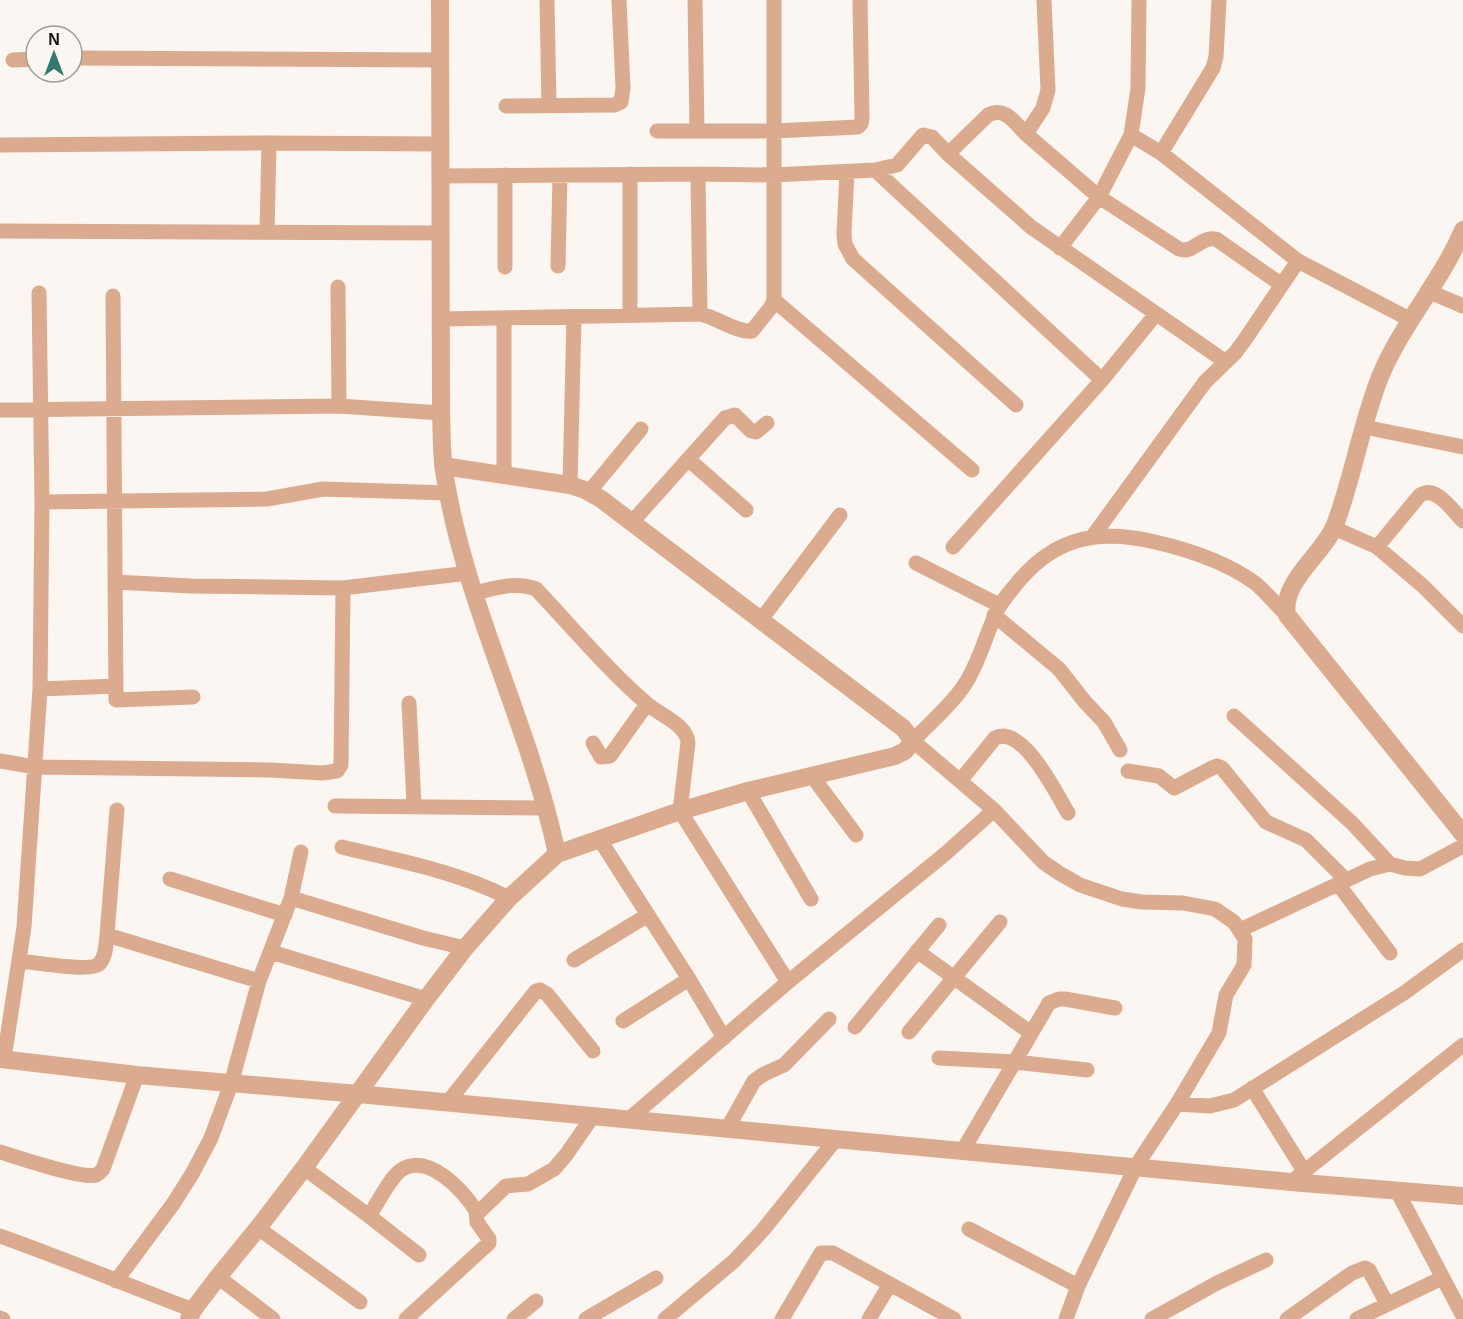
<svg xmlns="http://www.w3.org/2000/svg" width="1463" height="1319" font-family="Helvetica,sans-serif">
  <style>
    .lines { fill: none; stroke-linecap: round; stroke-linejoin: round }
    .minor { stroke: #dbab90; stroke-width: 15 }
    .tertiary { stroke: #dbab90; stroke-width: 18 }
  </style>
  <rect width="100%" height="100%" fill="#fbf6f1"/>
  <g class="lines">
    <path class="minor" d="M547 0 549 106
      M695 0 697 130
      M1044 0 1048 90 1043 108 1026 134C1015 123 1005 106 988 115L948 154 1031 227 1226 362
      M72 58 440 60
      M13 60 36 59
      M506 106 614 105 621 102 623 88 619 0
      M657 131H774L858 127 861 124 862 118 860 0
      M1026 134 1099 197 1131 135 1161 153 1298 261
      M1131 135 1138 88 1139 0
      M0 145 269 143 441 144
      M1161 153 1213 68 1216 57 1219 0
      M875 170 897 165 923 135 932 137 948 154
      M847 172 844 234 845 244 853 259 1016 405
      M630 174V315
      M698 174 700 314
      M440 176 698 174 773 175 875 170 1102 380
      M0 231 441 233
      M267 232 269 143
      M1060 248 1099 197 1179 249C1194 254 1200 236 1216 239L1282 285
      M558 266 560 175
      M505 267V175
      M338 287 339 406
      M1430 292 1463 306
      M113 296 116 700 193 697
      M774 300 972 470
      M504 318V474
      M441 319 700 314C717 317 736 333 752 331L771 307 774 300V0
      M0 410 339 406 441 413
      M1364 427 1463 447
      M688 459 746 510
      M570 485 574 317
      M589 492 641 429
      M42 502 267 499 323 489 448 493
      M632 522 725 418 735 415 751 431 756 432 767 423
      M1334 528 1377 547 1420 495C1436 485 1452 510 1463 521
      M1093 536 1205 382 1235 353 1244 341 1298 261 1411 320
      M953 547 1102 380 1156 314
      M1377 547 1423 586 1463 626
      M916 563 999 605
      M115 582 191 586 343 588 468 573
      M475 593C496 588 515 581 536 589 572 627 607 669 646 703 659 715 687 724 688 743L680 811 788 982
      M994 615 1059 669 1085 702 1104 722 1120 750
      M760 621 840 515
      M40 689 116 686
      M409 703 414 805
      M1234 716 1352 823 1390 864
      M593 743 601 757 610 756 647 704
      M0 761 35 767 271 770 322 773 337 771 341 765 343 588
      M1128 771 1159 776 1174 788 1212 768 1217 766 1222 768 1266 822 1306 840 1346 880
      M812 776 856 835
      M960 781 995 738C1023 724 1057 795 1068 813
      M748 791 811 899
      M335 806 547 808
      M600 840 689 979 724 1038
      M342 847C399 861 456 871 509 898
      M170 879 285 915
      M1338 884 1390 953
      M291 898 423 938 465 948
      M1240 930 1370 869 1390 864 1405 868 1420 869 1463 846
      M107 935 259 981
      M917 951 1031 1033
      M271 952 426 999
      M574 960 648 915
      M19 961C34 962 92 973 100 963 106 956 106 944 107 935L117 810
      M623 1021 689 979
      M855 1027 939 925
      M909 1032 1000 922
      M939 1058 1015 1062 1087 1070
      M4 1059 24 927 40 689 42 502 39 293
      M1252 1088 1304 1171
      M448 1102 536 991 540 990 547 994 593 1051
      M1177 1104 1210 1106 1234 1100 1404 993 1463 950
      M628 1120 788 982 945 854 994 810
      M727 1129 754 1081 764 1074 784 1065 829 1019
      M963 1150 1049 1003 1059 999H1065L1115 1008
      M0 1152C17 1157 81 1179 96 1175 100 1173 100 1172 103 1169L137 1075
      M304 1168 369 1216C378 1203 389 1179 401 1170 428 1152 464 1191 476 1211H480L506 1186 528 1184 554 1169 566 1155 593 1116
      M1291 1182 1463 1045
      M1397 1191 1463 1316
      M369 1216 419 1255
      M258 1228 360 1302
      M969 1229 1078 1286
      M0 1236C65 1259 129 1286 193 1310
      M218 1277 273 1319
      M116 1281 173 1204 192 1174 211 1138 231 1084 259 981 291 898 301 852
      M0 1318 3 1319
      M406 1319 489 1243V1239L477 1222 476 1211
      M514 1319 536 1301
      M586 1319 656 1278
      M665 1319 734 1261 763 1230 836 1139
      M782 1319 821 1253H833L954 1319
      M869 1319 890 1284
      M1066 1319 1078 1286 1136 1166 1177 1104 1219 1033 1226 995 1244 965 1245 939 1234 922 1215 909 1183 903 1142 902 1122 899 1080 885 1059 873 1043 862 994 810 913 741C930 722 952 705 965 684 980 661 986 633 998 609 1002 601 1008 594 1014 587 1052 538 1096 528 1155 542 1190 550 1226 562 1255 583 1266 592 1276 605 1287 615
      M1152 1319 1217 1283 1266 1260
      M1287 1319 1352 1273 1365 1268 1369 1270 1387 1304
      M1357 1319 1442 1278"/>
    <path class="tertiary" d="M440 0 441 413C442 434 441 456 445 477 466 607 530 725 557 854
      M1463 230C1441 282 1401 325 1380 377 1361 425 1353 477 1335 525 1323 555 1281 581 1287 615L1463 834
      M0 1059 137 1075 358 1094 1291 1182 1463 1196
      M189 1319 193 1310 218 1277 258 1228 304 1168 426 999 465 948 509 898 557 854 680 811 748 791 895 756 905 751 913 741 903 728 601 499 585 490 570 485 443 466"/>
  </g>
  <g transform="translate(54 54)"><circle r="28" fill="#fbf6f1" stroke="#a09c99" stroke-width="1.5"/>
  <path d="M0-4.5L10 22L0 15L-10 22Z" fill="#317972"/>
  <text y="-9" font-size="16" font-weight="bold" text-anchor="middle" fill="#171614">N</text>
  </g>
</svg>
